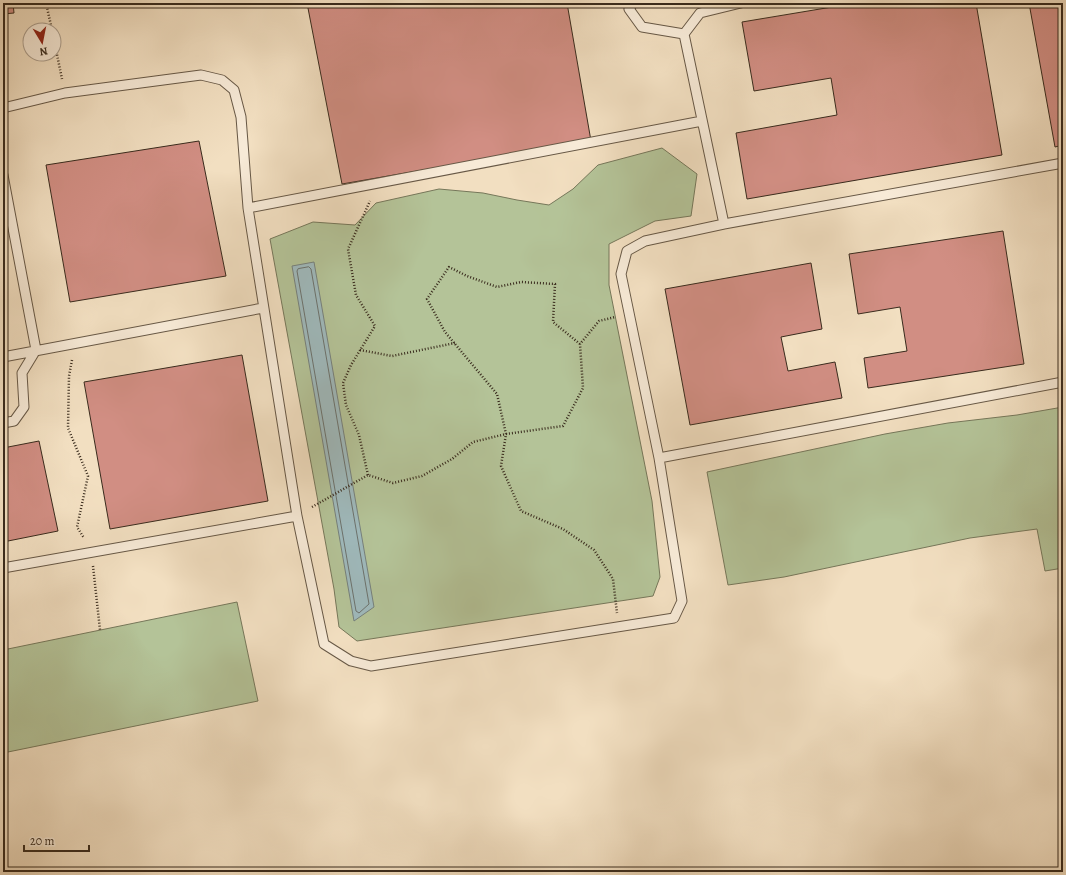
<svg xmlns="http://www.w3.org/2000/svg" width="1066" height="875" font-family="Alegreya,serif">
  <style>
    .green { fill: #b4c398; stroke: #76775a }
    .water { fill: #9fbabd; stroke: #76817d }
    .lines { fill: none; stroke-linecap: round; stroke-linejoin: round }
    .shore { stroke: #6c726d; stroke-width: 1 }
    .building { fill: #d18e83; stroke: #392b1d }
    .service-casing { stroke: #675846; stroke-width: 11 }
    .path { stroke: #392b1d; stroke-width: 2.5; stroke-dasharray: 1 2; stroke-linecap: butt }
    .service { stroke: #f7ead7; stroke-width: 9 }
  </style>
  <rect width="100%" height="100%" fill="#f2dfc1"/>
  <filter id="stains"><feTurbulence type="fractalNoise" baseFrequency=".005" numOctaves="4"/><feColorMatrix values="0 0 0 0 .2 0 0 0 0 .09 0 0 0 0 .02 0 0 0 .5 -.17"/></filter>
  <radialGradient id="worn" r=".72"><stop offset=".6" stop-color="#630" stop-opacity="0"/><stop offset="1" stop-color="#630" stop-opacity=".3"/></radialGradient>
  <path class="green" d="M662 148 697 174 691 216 655 221 609 244V285L652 501 660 577 653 596 357 641 339 627 334 589 270 239 313 222 355 225 376 203 439 189 483 193 517 200 549 205 573 189 598 165Z
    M1063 407V568L1045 571 1037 529 970 538 784 577 728 585 707 472 885 434 948 423 1017 415Z
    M237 602 258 701 3 753V650Z"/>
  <path class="water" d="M314 262 374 607 354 621 292 266Z"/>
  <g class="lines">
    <path class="shore" d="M309 267 311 269 369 604 359 613 356 611 297 271 298 269Z"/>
  </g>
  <path class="building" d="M3 3H13L14 13 3 14Z
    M307 3H567L591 141 342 184Z
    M856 3H976L1002 155 747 199 736 133 837 115 831 78 754 91 742 22Z
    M1029 3H1063V145L1055 147Z
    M199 141 226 276 70 302 46 165Z
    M1003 231 1024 364 868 388 864 358 907 351 900 307 858 314 849 254Z
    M811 263 822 329 781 337 788 371 835 362 842 398 690 425 665 289Z
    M242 355 268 501 110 529 84 382Z
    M39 441 58 531 3 542V448Z"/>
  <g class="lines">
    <defs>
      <path id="service" d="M633 3 629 9 642 27 684 34
        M3 108 65 93 201 75 222 80 234 90 241 117 248 208 297 516
        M3 175 36 350 22 373 24 407 14 421 3 423
        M248 208 702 121
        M724 224 684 34 700 13 741 3
        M3 357 263 308
        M659 458 1063 382
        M3 568 297 516 324 644 351 661 371 666 674 618 682 601 659 458 621 274 627 251 645 241 724 224 1063 163"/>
    </defs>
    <use href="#service" class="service-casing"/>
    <path class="path" d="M46 3 52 30
      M54 40 62 79
      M580 344 553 322 555 284 521 282 497 287 467 276 449 267 427 299 445 332 497 394 506 434 501 466 521 511 563 529 594 550 613 579 617 613
      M360 350 392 356 455 343
      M72 360 69 376 68 428 88 476 77 527 84 538
      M368 475 359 435 346 405 343 383 351 365 375 326 356 295 348 249 370 201
      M312 507 368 475 393 483 422 476 452 459 473 442 506 434 563 426 583 388 580 344 599 321 615 317
      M93 566 100 630"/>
    <use href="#service" class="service"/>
  </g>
  <rect width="1066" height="875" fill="none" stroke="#f2dfc1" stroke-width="16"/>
  <rect x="4" y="4" width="1058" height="867" fill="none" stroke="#392b1d" stroke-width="2"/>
  <rect x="8" y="8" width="1050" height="859" fill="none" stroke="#392b1d"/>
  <g transform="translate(42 42) rotate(170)"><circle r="19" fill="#f7ead7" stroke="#ab9e8d"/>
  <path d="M0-3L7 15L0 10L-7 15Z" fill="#8f2418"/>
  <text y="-6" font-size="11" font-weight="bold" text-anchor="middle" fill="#392b1d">N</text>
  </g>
  <path d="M24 845v6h65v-6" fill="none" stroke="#392b1d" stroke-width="2"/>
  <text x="30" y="845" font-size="12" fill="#392b1d" stroke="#f7ead7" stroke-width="3" paint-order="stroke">20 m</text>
  <rect width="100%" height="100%" filter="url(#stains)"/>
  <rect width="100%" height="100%" fill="url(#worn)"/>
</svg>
